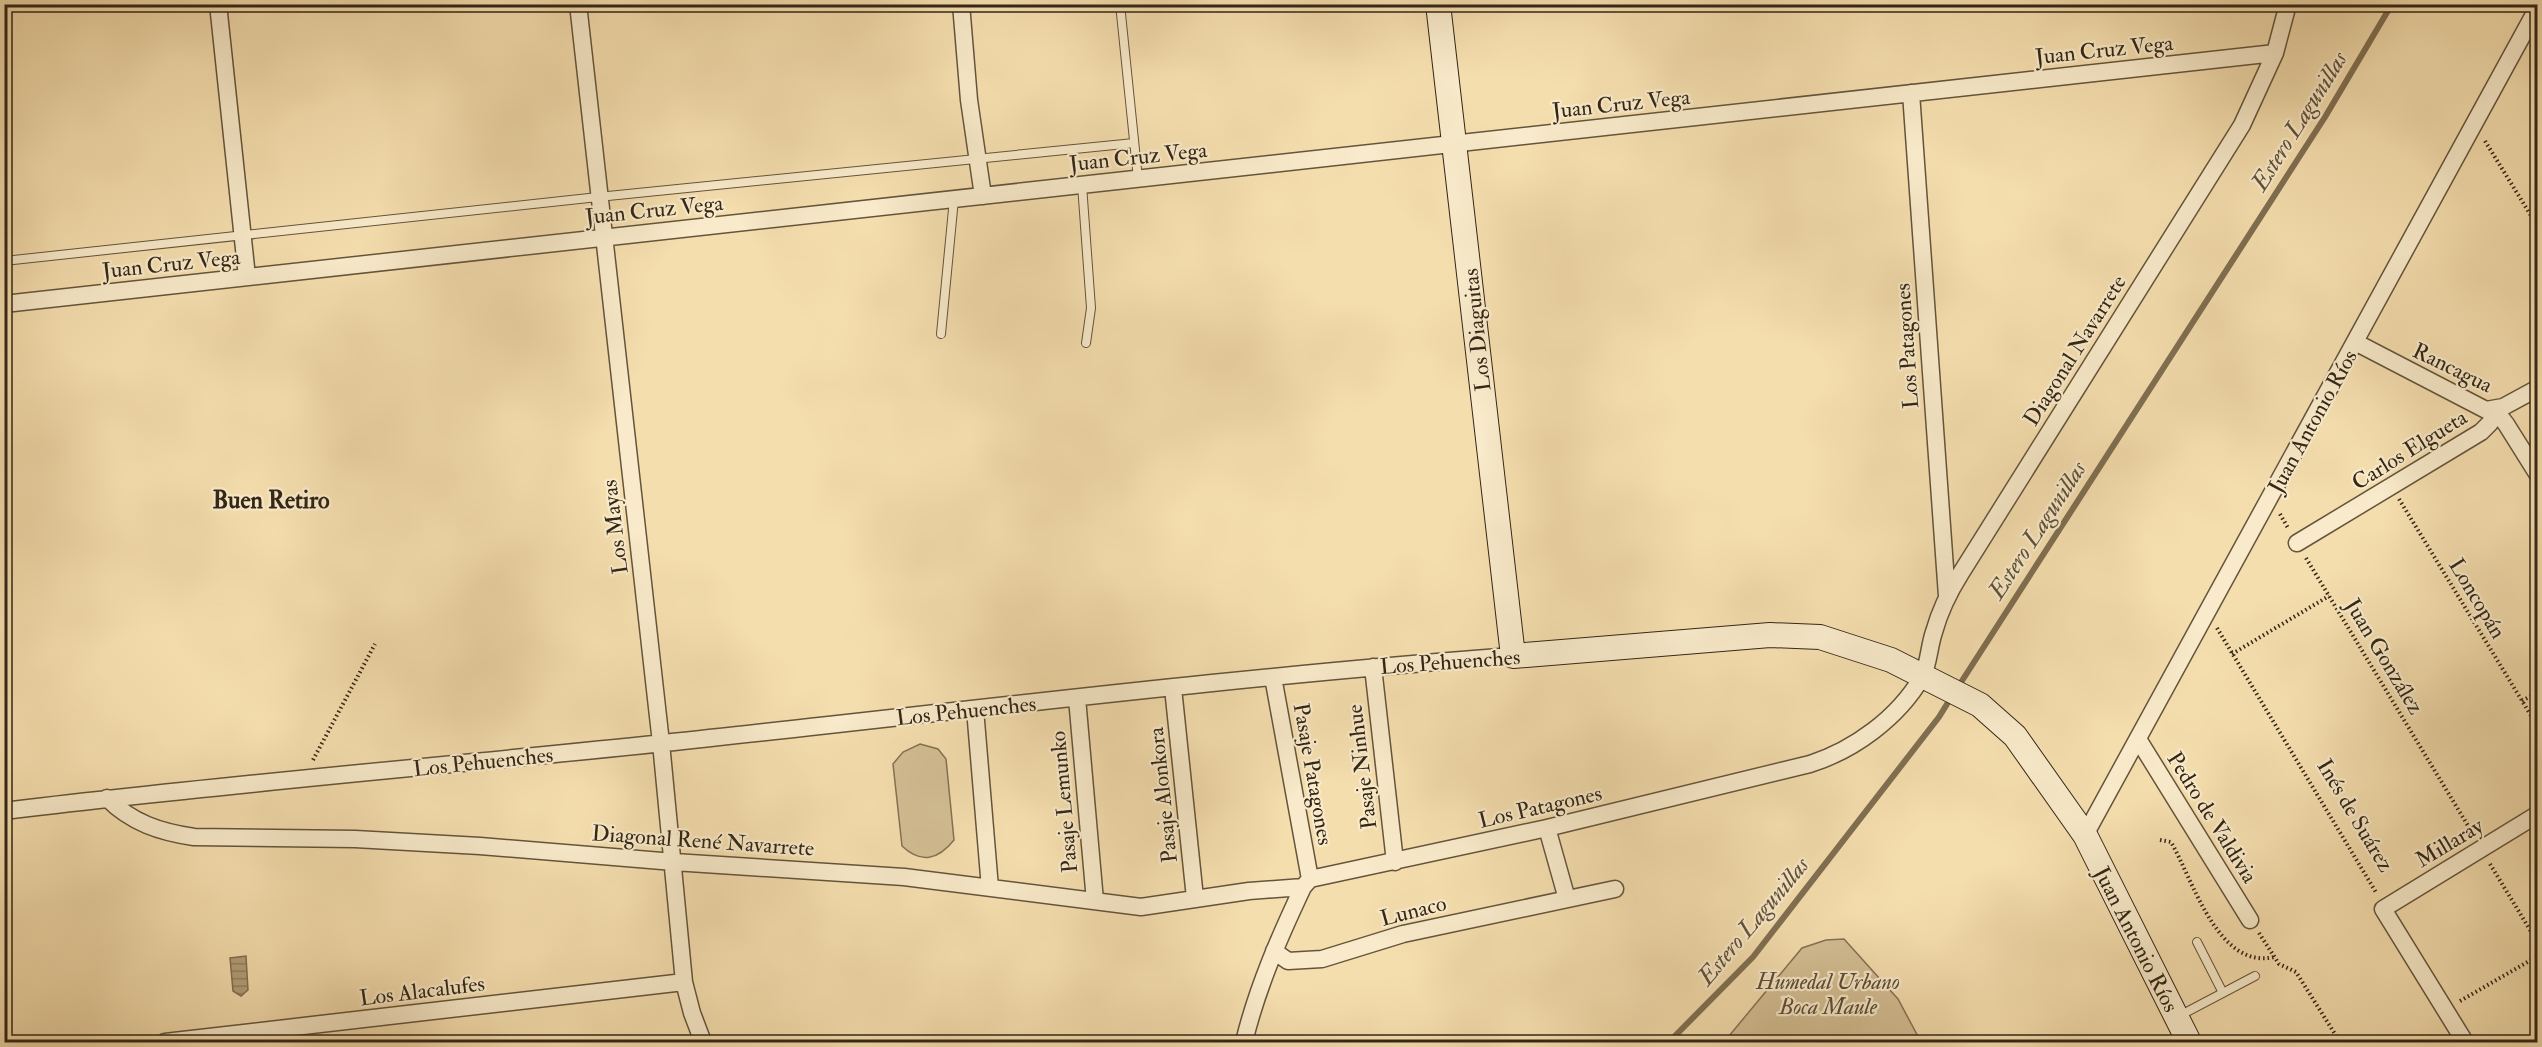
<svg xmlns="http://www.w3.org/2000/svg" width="2542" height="1047" font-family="'IM FELL Double Pica',serif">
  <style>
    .green { fill: #d4bf94; stroke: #847255; stroke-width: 1.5 }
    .water { fill: url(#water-rules); stroke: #806f52; stroke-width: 1.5 }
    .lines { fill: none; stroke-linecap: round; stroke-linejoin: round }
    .stream { stroke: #806f52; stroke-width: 6 }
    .lane-casing { stroke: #64543c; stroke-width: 10 }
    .street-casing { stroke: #64543c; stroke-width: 19 }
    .secondary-casing { stroke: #332616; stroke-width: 26 }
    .path { stroke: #332616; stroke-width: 4; stroke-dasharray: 1.5 3; stroke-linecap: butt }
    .lane { stroke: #f8eaca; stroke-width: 8 }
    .street { stroke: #f8eaca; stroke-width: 16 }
    .secondary { stroke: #f8eaca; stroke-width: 24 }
    .labels { text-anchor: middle; stroke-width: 4.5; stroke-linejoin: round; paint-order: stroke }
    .street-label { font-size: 22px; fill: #332616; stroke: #f8eaca }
    .park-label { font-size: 22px; font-style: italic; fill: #5b4c36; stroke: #f8eaca }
    .water-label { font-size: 24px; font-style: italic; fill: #605039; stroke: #f8eaca }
    .neighbourhood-label { font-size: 24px; font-weight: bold; fill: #332616; stroke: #f8eaca }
  </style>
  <defs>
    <pattern id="water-rules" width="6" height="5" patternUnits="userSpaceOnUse" patternTransform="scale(1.5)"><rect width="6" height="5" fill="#b39f7a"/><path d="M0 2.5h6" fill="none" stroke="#928163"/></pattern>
  </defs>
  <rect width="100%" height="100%" fill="#f5deae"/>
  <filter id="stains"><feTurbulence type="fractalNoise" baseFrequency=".00333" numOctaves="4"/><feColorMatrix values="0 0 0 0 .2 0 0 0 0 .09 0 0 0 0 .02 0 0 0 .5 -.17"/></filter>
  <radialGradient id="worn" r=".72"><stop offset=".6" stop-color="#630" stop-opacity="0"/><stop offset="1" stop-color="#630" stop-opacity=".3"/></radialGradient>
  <path class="green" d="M920 744 938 749 946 759 954 840C938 860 921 864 902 846L893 764 903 752Z
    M1844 939 1898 999 1921 1042H1724L1802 948 1826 940Z"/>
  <path class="water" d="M246 956 248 990 241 996 233 991 230 958Z"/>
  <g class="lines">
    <path class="stream" d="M1958 687 2325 117 2392 4
      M1669 1042 1753 957 1939 717 1952 696"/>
    <defs>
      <path id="lane" d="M1120 4 1138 179
        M1082 185 1091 308 1086 343
        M4 261 598 197 1134 143
        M941 334 954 199
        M2197 942 2223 993
        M2179 1016 2255 976"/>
      <path id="street" d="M218 4 247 277
        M578 4 661 743 684 982 692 1013 703 1042
        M961 4 969 100 983 196
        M1911 93 1947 596
        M4 304 2275 53
        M2355 342 2486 410 2503 407 2538 388
        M2495 410 2506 424 2538 475
        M2297 543 2481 432 2490 423 2495 410
        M1373 667 1395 862
        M1273 677 1310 879
        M1173 688 1195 898
        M1077 698 1095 901
        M975 709 990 888
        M2138 739 2250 920
        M107 798C132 823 160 832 194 837L355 839 480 846 674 862 904 877 1141 907 1249 891 1303 887
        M4 811C224 784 444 766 664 743 947 713 1229 677 1513 656
        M1547 828 1567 899
        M2085 835 2538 7
        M1274 951 1288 961 1322 959 1403 934 1615 889
        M165 1042 684 982
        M1244 1042C1257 988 1279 938 1303 887L1310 879 1547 828 1810 764C1854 750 1898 718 1922 677 1929 664 1929 646 1934 632 1940 610 1949 592 1961 573L2242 125 2275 53 2288 4
        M2465 1042 2383 909 2538 814"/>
      <path id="secondary" d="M1438 4 1513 656 1770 635 1820 637 1891 660 1980 705 2015 736 2085 835 2189 1042"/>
    </defs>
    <use href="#lane" class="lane-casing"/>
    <use href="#street" class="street-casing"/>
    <use href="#secondary" class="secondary-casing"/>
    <path class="path" d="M2485 141 2538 227
      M2399 499 2538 727
      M2280 514 2288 528
      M2306 558 2473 834
      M2217 628 2377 894
      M2232 654 2329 596
      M2522 701 2538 692
      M313 760 375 644
      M2160 840 2171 842C2193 880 2218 970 2274 957
      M2490 864 2538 943
      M2259 933 2279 964 2296 972 2340 1042
      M2460 1001 2538 956"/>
    <use href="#lane" class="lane"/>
    <use href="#street" class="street"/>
    <use href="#secondary" class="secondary"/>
  </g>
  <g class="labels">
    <g class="street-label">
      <text transform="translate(2104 49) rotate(-6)" y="8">Juan Cruz Vega</text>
      <text transform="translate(1621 103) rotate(-6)" y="8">Juan Cruz Vega</text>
      <text transform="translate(1138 156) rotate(-6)" y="8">Juan Cruz Vega</text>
      <text transform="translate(654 209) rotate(-6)" y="8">Juan Cruz Vega</text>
      <text transform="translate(171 263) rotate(-6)" y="8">Juan Cruz Vega</text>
      <text transform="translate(1476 330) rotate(-96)" y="8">Los Diaguitas</text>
      <text transform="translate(1906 346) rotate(-94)" y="8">Los Patagones</text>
      <text transform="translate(2074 350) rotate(-58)" y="8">Diagonal Navarrete</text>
      <text transform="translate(2453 367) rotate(26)" y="8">Rancagua</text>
      <text transform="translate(2312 421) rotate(-61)" y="8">Juan Antonio Ríos</text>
      <text transform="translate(2409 449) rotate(-32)" y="8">Carlos Elgueta</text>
      <text transform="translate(614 527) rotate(-97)" y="8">Los Mayas</text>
      <text transform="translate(2478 598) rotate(59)" y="8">Loncopán</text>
      <text transform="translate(2385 656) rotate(59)" y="8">Juan González</text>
      <text transform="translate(1450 661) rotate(-4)" y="8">Los Pehuenches</text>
      <text transform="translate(966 710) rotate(-6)" y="8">Los Pehuenches</text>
      <text transform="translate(483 761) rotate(-6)" y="8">Los Pehuenches</text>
      <text transform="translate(1361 767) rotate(-97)" y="8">Pasaje Ninhue</text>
      <text transform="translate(1314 774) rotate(80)" y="8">Pasaje Patagones</text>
      <text transform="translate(1162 795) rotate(-96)" y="8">Pasaje Alonkora</text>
      <text transform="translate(1063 802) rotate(-95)" y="8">Pasaje Lemunko</text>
      <text transform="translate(1540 806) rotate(-13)" y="8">Los Patagones</text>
      <text transform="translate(2356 815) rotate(59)" y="8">Inés de Suárez</text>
      <text transform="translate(2213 817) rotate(58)" y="8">Pedro de Valdivia</text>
      <text transform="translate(703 840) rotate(4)" y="8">Diagonal René Navarrete</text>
      <text transform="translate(2449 842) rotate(-31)" y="8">Millaray</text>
      <text transform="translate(1413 910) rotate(-14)" y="8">Lunaco</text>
      <text transform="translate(2137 939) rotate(63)" y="8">Juan Antonio Ríos</text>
      <text transform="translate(422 990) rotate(-7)" y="8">Los Alacalufes</text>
    </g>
    <g class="park-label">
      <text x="1828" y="989">Humedal Urbano<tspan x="1828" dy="25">Boca Maule</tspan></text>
    </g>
    <g class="water-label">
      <text transform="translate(2299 121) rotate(-58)" y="8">Estero Lagunillas</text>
      <text transform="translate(2037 530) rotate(-57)" y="8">Estero Lagunillas</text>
      <text transform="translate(1753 921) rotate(-50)" y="8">Estero Lagunillas</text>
    </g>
    <g class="neighbourhood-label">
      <text x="271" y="508">Buen Retiro</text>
    </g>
  </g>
  <rect width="2542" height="1047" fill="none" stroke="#f5deae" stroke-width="24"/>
  <rect x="6" y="6" width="2530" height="1035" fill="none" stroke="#332616" stroke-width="3"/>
  <rect x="12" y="12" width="2518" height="1023" fill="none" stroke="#332616" stroke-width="1.5"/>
  <rect width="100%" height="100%" filter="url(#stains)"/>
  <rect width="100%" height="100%" fill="url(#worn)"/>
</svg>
